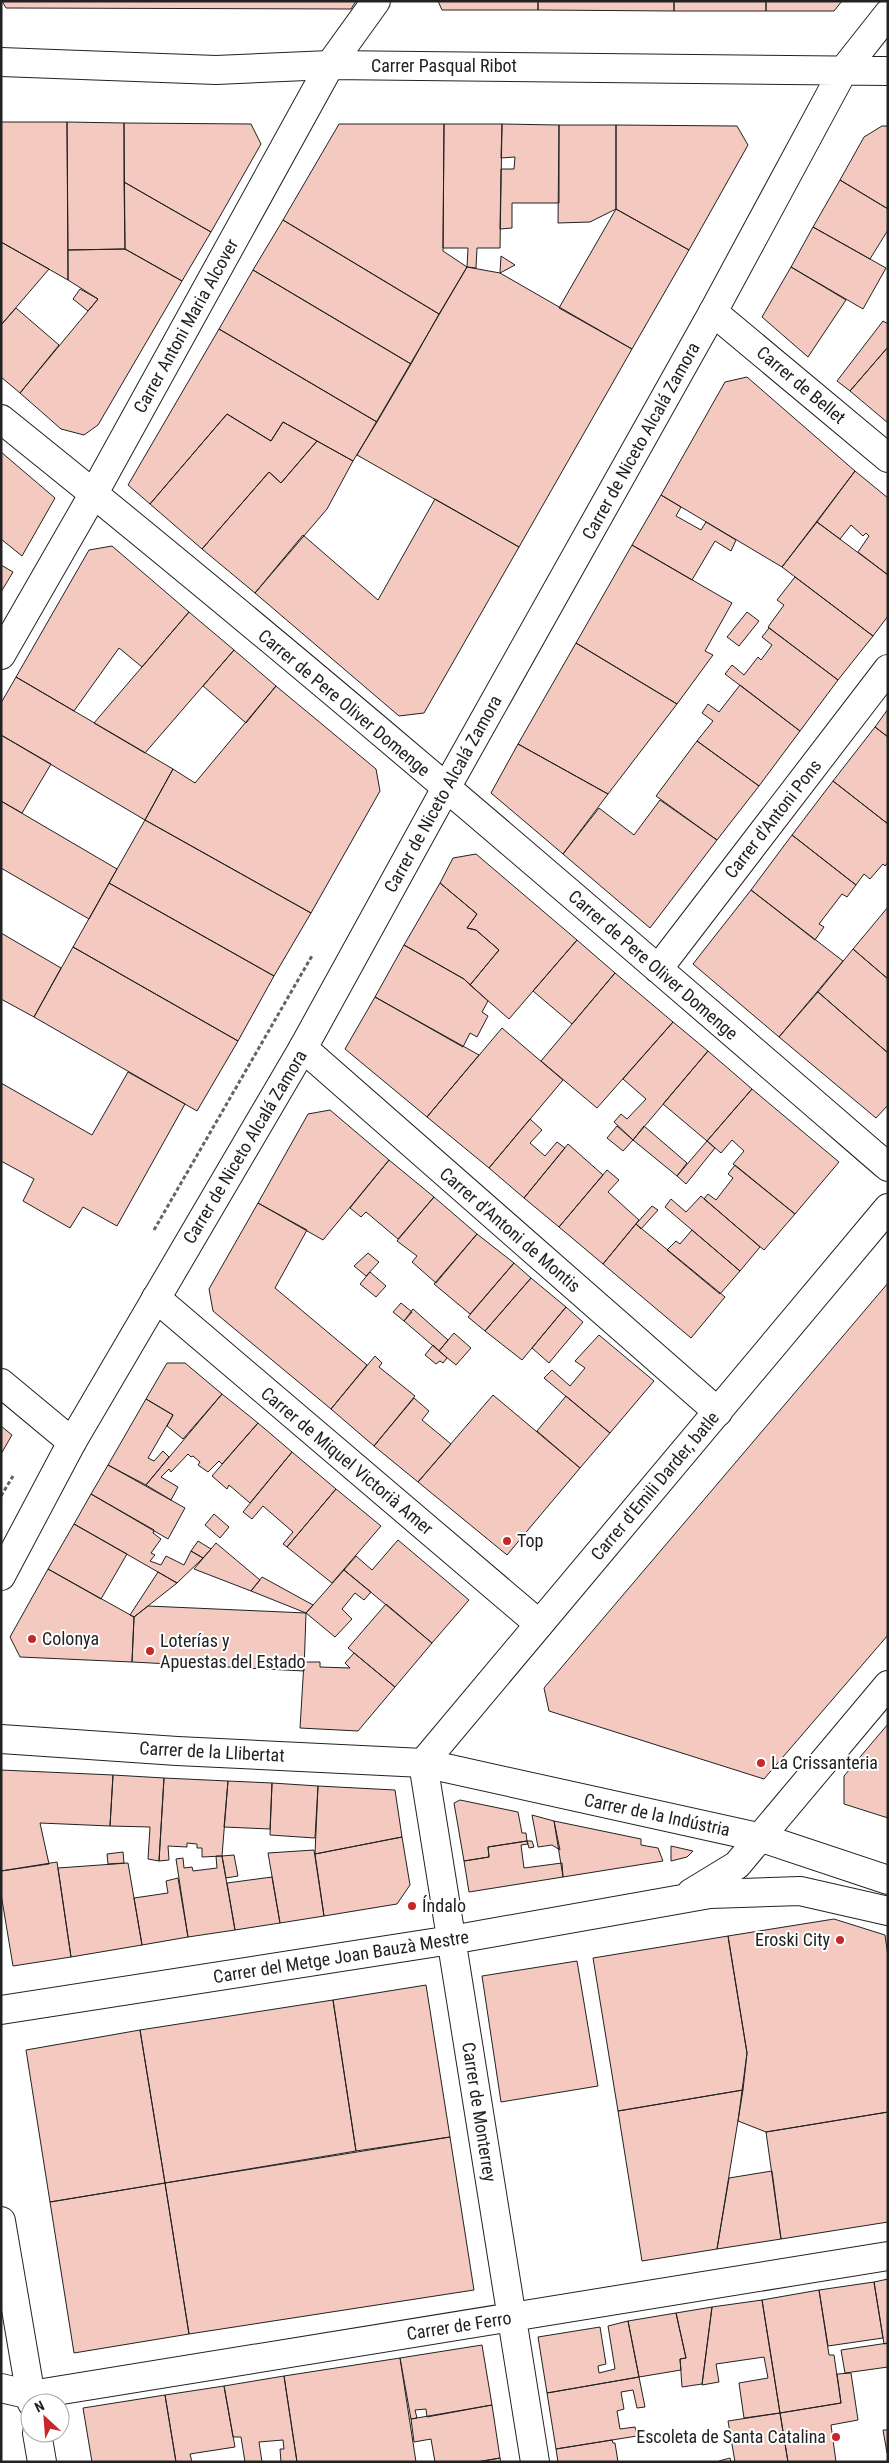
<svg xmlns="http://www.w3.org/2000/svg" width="889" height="2463" font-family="'Roboto Condensed',sans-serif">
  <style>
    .building { fill: #f3c9c0; stroke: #222 }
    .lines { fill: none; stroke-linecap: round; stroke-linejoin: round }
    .street-casing { stroke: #222; stroke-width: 30 }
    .secondary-casing { stroke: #222; stroke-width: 30 }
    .path { stroke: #646464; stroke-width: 3; stroke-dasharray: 4 2.5; stroke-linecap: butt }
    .street { stroke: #fff; stroke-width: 28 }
    .secondary { stroke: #fff; stroke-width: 28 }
    .poi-dot { fill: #c62828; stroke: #fff; stroke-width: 2 }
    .labels { text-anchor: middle; stroke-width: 4; stroke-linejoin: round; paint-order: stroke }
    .street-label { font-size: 18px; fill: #222; stroke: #fff }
    .poi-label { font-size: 18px; fill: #222; stroke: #fff; text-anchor: start }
  </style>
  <rect width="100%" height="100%" fill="#fff"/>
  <path class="building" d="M2 1H356L351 9 6 8Z
    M438 1H538V10H442Z
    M538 1H674V11L538 10Z
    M674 1H766V11H674Z
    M766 1H842L834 11H766Z
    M1 122H67L68 280 1 242Z
    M67 122 124 123 125 249 68 250Z
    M124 123 251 124 261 144 211 232 124 182Z
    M339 124H444L443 251 467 267 439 314 283 220Z
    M444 124H502L500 248H477L476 268 467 267 468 248H443Z
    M502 124 559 125V203H512V228L500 229 501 169H514L515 157 501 158Z
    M559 125H616V209L590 222 558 223Z
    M616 125 737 126 748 145 689 250 616 209Z
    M882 126H888V209L840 180 864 137Z
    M840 180 888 209V230L870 259 813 227Z
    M124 182 211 232 182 281 125 249Z
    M616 209 689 250 632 349 559 308Z
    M283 220 439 314 411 364 253 270Z
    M813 227 886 268 863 309 791 267Z
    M1 242 49 269 1 325Z
    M125 249 182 281 98 425 84 435 61 429 20 393 98 299 68 280V250Z
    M501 256 515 265 500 273Z
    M467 267 500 273 632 349 519 547 357 455Z
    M791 267 846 300 808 357 762 317Z
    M253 270 411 364 377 422 219 329Z
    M80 289 98 299 88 311 73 299Z
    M16 308 59 345 20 393 1 377V325Z
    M883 321 888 324V347L850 391 837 381Z
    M219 329 377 422 353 461 283 422 271 441 227 414 150 504 128 485Z
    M888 347V423L850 391Z
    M747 377 855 471 782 567 661 495 725 382Z
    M227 414 271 441 283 422 317 441 281 483 269 472 202 549 150 504Z
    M317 441 353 461 327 509 255 593 202 549 269 472 281 483Z
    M1 452 55 498 22 556 1 539Z
    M855 471 888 498V575L858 552 869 536 866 533 863 536 851 525 840 539 817 522Z
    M661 495 681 507 676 516 701 530 706 522 736 540 731 551 715 541 692 580 632 545Z
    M435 499 519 547 424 713 399 716 255 593 303 535 378 600Z
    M817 522 888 575V616L873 636 782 567Z
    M632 545 732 603 705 651 713 655 677 704 576 643Z
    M112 546 189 612 142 667 119 648 74 711 16 677 89 550Z
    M1 565 13 572 1 592Z
    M795 577 873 636 838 680 768 627 784 605 777 600Z
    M189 612 234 650 145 753 94 723Z
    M747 612 759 621 739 646 727 637Z
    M769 628 838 680 800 731 725 674 732 665 744 675 758 657 761 660 772 645 762 637Z
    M576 643 677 704 608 794 518 744Z
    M234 650 276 686 246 723 203 686Z
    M16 677 173 769 145 820 1 735V703Z
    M740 685 800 731 759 786 697 741 713 721 702 713 708 704 719 712Z
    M276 686 376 769 380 791 311 913 145 820 173 769 195 783Z
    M888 709V737L875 727Z
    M875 727 888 737V824L833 781Z
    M1 735 51 764 22 813 1 801Z
    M697 741 759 786 717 840 656 796Z
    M518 744 608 794 563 854 491 793Z
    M833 781 888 824V862L885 866 883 864 870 879 864 874 856 885 792 835Z
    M660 800 717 840 650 928 563 854 599 808 634 835Z
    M1 801 117 869 89 919 1 868Z
    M145 820 311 913 274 976 109 883Z
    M792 835 856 885 847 897 842 894 819 924 824 927 815 940 751 890Z
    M476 854 577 940 509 1019 470 985 499 950 476 930 467 928 477 914 440 883 453 858Z
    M109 883 274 976 238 1041 73 947Z
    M440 883 477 914 467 928 476 930 499 950 470 985 464 979 404 945Z
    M751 890 843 961 779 1037 693 964Z
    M888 907V979L853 949Z
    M1 933 61 968 34 1017 1 999Z
    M577 940 615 973 572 1024 533 991Z
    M404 945 464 979 488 1001 482 1012 488 1016 477 1037 470 1033 463 1047 375 997Z
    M73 947 238 1041 197 1111 34 1017Z
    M853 949 888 979V1053L818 992Z
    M615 973 673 1022 597 1108 541 1061Z
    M818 992 888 1053V1105L876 1118 779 1037Z
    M375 997 479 1055 427 1117 345 1049Z
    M673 1022 708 1051 633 1140 614 1122 621 1114 627 1119 646 1099 623 1079Z
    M502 1028 563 1080 489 1168 427 1117Z
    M708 1051 752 1089 707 1141 663 1104Z
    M128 1072 185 1104 117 1226 83 1207 70 1228 23 1201 34 1179 1 1161V1083L92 1135Z
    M752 1089 839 1162 795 1214 733 1164 744 1151 732 1140 721 1153 707 1141Z
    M330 1110 389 1160 323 1240 258 1203 308 1114Z
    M530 1119 542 1130 530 1143 545 1156 557 1142 565 1148 524 1198 489 1168Z
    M617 1126 633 1140 623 1151 607 1138Z
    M644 1126 687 1163 677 1176 633 1140Z
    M707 1141 715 1148 686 1184 677 1176Z
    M568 1144 603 1175 559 1227 524 1198Z
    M389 1160 434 1197 398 1239 366 1212 361 1217 350 1208Z
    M735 1165 795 1214 764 1250 704 1199 708 1194 716 1200 733 1178 728 1174Z
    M607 1170 619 1180 608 1192 639 1220 603 1264 559 1227Z
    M701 1196 760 1247 740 1271 665 1207 671 1199 686 1212Z
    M434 1197 477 1234 436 1283 412 1262 417 1256 397 1241Z
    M258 1203 307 1230 275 1288 367 1365 331 1409 213 1311 209 1289Z
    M652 1206 658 1210 641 1229 636 1224Z
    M636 1224 725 1297 691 1338 603 1264Z
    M692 1230 740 1271 720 1294 667 1250 676 1241 680 1244Z
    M477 1234 514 1263 470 1314 434 1284Z
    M368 1253 379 1262 366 1276 354 1266Z
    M514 1263 531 1278 485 1331 468 1317Z
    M370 1272 386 1286 376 1297 360 1284Z
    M531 1278 566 1307 522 1360 485 1331Z
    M888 1283V1635L764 1779 549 1711 544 1688Z
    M401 1303 412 1312 404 1321 393 1312Z
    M566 1307 583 1322 549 1363 532 1348Z
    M413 1309 448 1340 439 1351 404 1321Z
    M454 1333 471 1348 456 1365 439 1351Z
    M599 1335 654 1381 610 1433 544 1378 552 1370 570 1386 585 1368 575 1361Z
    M433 1345 447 1358 443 1363 440 1361 436 1364 425 1355Z
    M375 1356 382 1363 379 1367 415 1396 374 1446 331 1409Z
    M167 1363H185L222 1394 183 1439 167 1426 173 1415 146 1399Z
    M222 1394 258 1423 222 1464 219 1461 208 1472 198 1465 200 1462 193 1456 191 1457 188 1454 171 1472 169 1469 161 1477 178 1487 171 1500 146 1485Z
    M493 1395 580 1468 507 1555 418 1482Z
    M566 1396 610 1433 580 1468 537 1431Z
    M414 1398 429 1411 422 1420 451 1444 418 1482 374 1446Z
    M146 1399 173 1415 148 1458 154 1461 163 1451 169 1457 146 1485 108 1465Z
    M258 1423 292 1452 250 1503 229 1485 227 1489 212 1476Z
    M1 1426 12 1435 1 1454Z
    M292 1452 336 1489 287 1547 283 1544 293 1532 263 1506 252 1519 243 1512Z
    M108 1465 185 1508 168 1539 91 1494Z
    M336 1489 381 1526 332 1583 287 1547Z
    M91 1494 154 1530 153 1533 161 1539 151 1553 155 1555 150 1561 161 1565 166 1556 184 1565 191 1551 203 1558 177 1583 158 1572 74 1524Z
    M214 1514 229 1527 220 1538 205 1525Z
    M74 1524 127 1554 101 1599 48 1569Z
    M398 1540 469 1600 432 1643 344 1570 356 1556 372 1570Z
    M198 1541 211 1549 203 1558 191 1551Z
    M216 1543 260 1580 251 1591 194 1569Z
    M48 1569 134 1617 132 1662 20 1657 10 1637Z
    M344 1570 371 1592 364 1600 355 1593 342 1609 352 1619 335 1637 306 1613Z
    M158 1572 177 1583 134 1617 130 1615Z
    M262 1577 313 1605 306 1613 251 1591Z
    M386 1604 432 1643 395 1687 348 1648Z
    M148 1606 306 1613 304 1671 132 1662 134 1617Z
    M354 1653 395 1687 358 1731 300 1728 304 1662H320V1667L350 1668 345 1663Z
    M888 1724V1818L844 1804V1776Z
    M1 1770 113 1775 110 1826 40 1823 49 1864 1 1871Z
    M113 1775 164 1778 159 1861 148 1859 150 1827 110 1826Z
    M164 1778 228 1781 222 1856 202 1857V1848H197V1844L187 1843V1847L168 1846 169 1860 159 1861Z
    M228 1781 272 1783 270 1829 224 1827Z
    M272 1783 318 1786 315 1838 270 1835Z
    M318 1786 395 1790 402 1837 315 1854Z
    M460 1800 518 1812 522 1833H526L527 1841 488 1847 489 1857 464 1861 454 1803Z
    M532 1815 554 1821 560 1850 552 1845 538 1847Z
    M554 1821 641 1839V1845L658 1848 663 1861 563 1877Z
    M402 1837 410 1885 397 1904 324 1916 315 1854Z
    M527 1841 528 1844 521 1845 524 1868 562 1863 563 1877 469 1892 464 1861 489 1857 488 1847Z
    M527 1841H532L534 1847 529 1848Z
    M671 1846 693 1851 687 1857 671 1861Z
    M314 1850 324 1916 280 1923 268 1853Z
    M123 1852 124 1863 108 1864 107 1854Z
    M234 1855 238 1876 226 1878 222 1856Z
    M216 1856H222L235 1930 188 1937 176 1859 183 1858 184 1868 192 1867 193 1871 217 1868Z
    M57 1862 71 1957 13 1966 1 1894V1871Z
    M128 1863 142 1945 71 1957 58 1868Z
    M272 1877 280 1923 235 1930 227 1883Z
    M178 1878 188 1937 142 1945 134 1898 168 1893 166 1881Z
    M834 1919 885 1935 888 1956V2112L766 2132 738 2121 747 2053 728 1936Z
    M728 1936 747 2053 743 2090 618 2111 593 1958Z
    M577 1961 598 2086 501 2102 482 1976Z
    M426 1985 450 2137 356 2151 333 2000Z
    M333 2000 356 2151 165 2183 140 2030Z
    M140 2030 165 2183 50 2202 26 2050Z
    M743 2090 717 2249 642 2261 618 2111Z
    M888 2112V2222L781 2239 766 2132Z
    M450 2137 474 2290 189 2334 165 2183Z
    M772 2171 781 2239 717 2249 729 2178Z
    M165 2183 189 2334 74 2353 50 2202Z
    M888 2279V2343L884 2344 874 2282Z
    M874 2282 883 2338 828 2346 819 2290Z
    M819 2290 829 2355H834L841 2403 780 2413 762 2300Z
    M762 2300 780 2413 744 2418 739 2383 768 2378 764 2357 716 2364 719 2382 702 2385 712 2307Z
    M712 2307 702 2384 682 2387 680 2359 686 2358 676 2313Z
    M676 2313 686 2358 680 2359 681 2370 639 2377 628 2321Z
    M628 2321 639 2377 547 2393 538 2337 600 2327 606 2364 598 2366 599 2373 615 2369 608 2326Z
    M888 2343V2367L845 2373 841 2350Z
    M482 2345 492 2405 427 2417 426 2409 415 2410 417 2418 411 2419 400 2358Z
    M400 2358 416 2462H297L284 2376Z
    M851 2373 858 2420 831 2425 836 2462H788L780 2413 841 2403 837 2374Z
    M284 2376 297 2462H281L280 2449H284L283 2440 259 2442 262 2462H245L241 2437H233L224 2386Z
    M639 2377 645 2407 637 2408 633 2390 621 2392 624 2409 617 2411 620 2429 635 2427 637 2436 556 2449 547 2393Z
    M224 2386 235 2447 190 2454 192 2462H176L165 2395Z
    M165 2395 176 2462H92L83 2408Z
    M492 2405 500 2458 477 2462H435L431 2439 414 2442 411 2419Z
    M780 2413 788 2462H735L728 2421Z
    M883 2430H888V2453H887Z
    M612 2440 613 2443H615L618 2462H558L556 2449Z
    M500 2458 501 2462H477Z
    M730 2458 731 2462H719V2461Z"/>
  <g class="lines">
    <defs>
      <path id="street" d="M713 312 888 458
        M1 419C303 661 595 914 888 1167
        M1 655 94 493 330 65 376 1
        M658 969 888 669
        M303 1048 718 1412
        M156 1298 539 1624
        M1 1383 72 1442
        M423 1763 535 2462
        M691 1893 737 1865 888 1685
        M1 2010 451 1940 710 1894 800 1891 888 1911
        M1 2388 31 2395 888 2256"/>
      <path id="secondary" d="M1 62 216 70 330 65 888 71
        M1 1576 72 1442 303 1048 446 788 713 312 843 71 888 14
        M1 1739 177 1751 423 1763 762 1838 888 1880
        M423 1763 888 1208
        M1 2221 32 2403
        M37 2433 42 2462"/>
    </defs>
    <use href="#street" class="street-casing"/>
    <use href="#secondary" class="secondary-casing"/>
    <path class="path" d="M154 1230 313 954
      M1 1496 13 1476"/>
    <use href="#street" class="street"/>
    <use href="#secondary" class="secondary"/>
  </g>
  <g class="poi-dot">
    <circle cx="507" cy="1541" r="5"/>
    <circle cx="32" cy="1639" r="5"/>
    <circle cx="150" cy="1651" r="5"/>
    <circle cx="761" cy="1763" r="5"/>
    <circle cx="412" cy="1906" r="5"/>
    <circle cx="840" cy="1940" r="5"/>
    <circle cx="836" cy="2437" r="5"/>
  </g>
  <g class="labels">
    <g class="street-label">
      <text x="444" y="72">Carrer Pasqual Ribot</text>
      <text transform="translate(186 326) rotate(-61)" y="6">Carrer Antoni Maria Alcover</text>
      <text transform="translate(801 385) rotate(40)" y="6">Carrer de Bellet</text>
      <text transform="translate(641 441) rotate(-61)" y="6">Carrer de Niceto Alcalá Zamora</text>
      <text transform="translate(344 703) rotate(40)" y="6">Carrer de Pere Oliver Domenge</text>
      <text transform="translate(443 794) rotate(-61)" y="6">Carrer de Niceto Alcalá Zamora</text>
      <text transform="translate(773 819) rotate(-52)" y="6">Carrer d'Antoni Pons</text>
      <text transform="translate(653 965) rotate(41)" y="6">Carrer de Pere Oliver Domenge</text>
      <text transform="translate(245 1147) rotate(-59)" y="6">Carrer de Niceto Alcalá Zamora</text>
      <text transform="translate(510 1230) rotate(41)" y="6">Carrer d'Antoni de Montis</text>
      <text transform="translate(347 1461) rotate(40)" y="6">Carrer de Miquel Victorià Amer</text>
      <text transform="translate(655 1486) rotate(-50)" y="6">Carrer d'Emili Darder, batle</text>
      <text transform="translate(212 1752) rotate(3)" y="6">Carrer de la Llibertat</text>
      <text transform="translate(657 1815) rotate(12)" y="6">Carrer de la Indústria</text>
      <text transform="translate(341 1957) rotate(-9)" y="6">Carrer del Metge Joan Bauzà Mestre</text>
      <text transform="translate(479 2112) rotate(81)" y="6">Carrer de Monterrey</text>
      <text transform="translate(459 2326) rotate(-9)" y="6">Carrer de Ferro</text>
    </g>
    <g class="poi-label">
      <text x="517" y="1547">Top</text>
      <text x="42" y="1645">Colonya</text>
      <text x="160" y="1647">Loterías y<tspan x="160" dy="21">Apuestas del Estado</tspan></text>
      <text x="771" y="1769">La Crissanteria</text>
      <text x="422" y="1912">Índalo</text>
      <text x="830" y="1946" text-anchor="end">Eroski City</text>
      <text x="826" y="2443" text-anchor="end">Escoleta de Santa Catalina</text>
    </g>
  </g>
  <rect width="889" height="2463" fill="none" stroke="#222222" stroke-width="5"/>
  <g transform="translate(45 2418) rotate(334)"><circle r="24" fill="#ffffff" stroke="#a7a7a7"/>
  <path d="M0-4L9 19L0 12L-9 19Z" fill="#c62828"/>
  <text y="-8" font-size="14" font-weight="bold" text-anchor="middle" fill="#222222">N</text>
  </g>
</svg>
